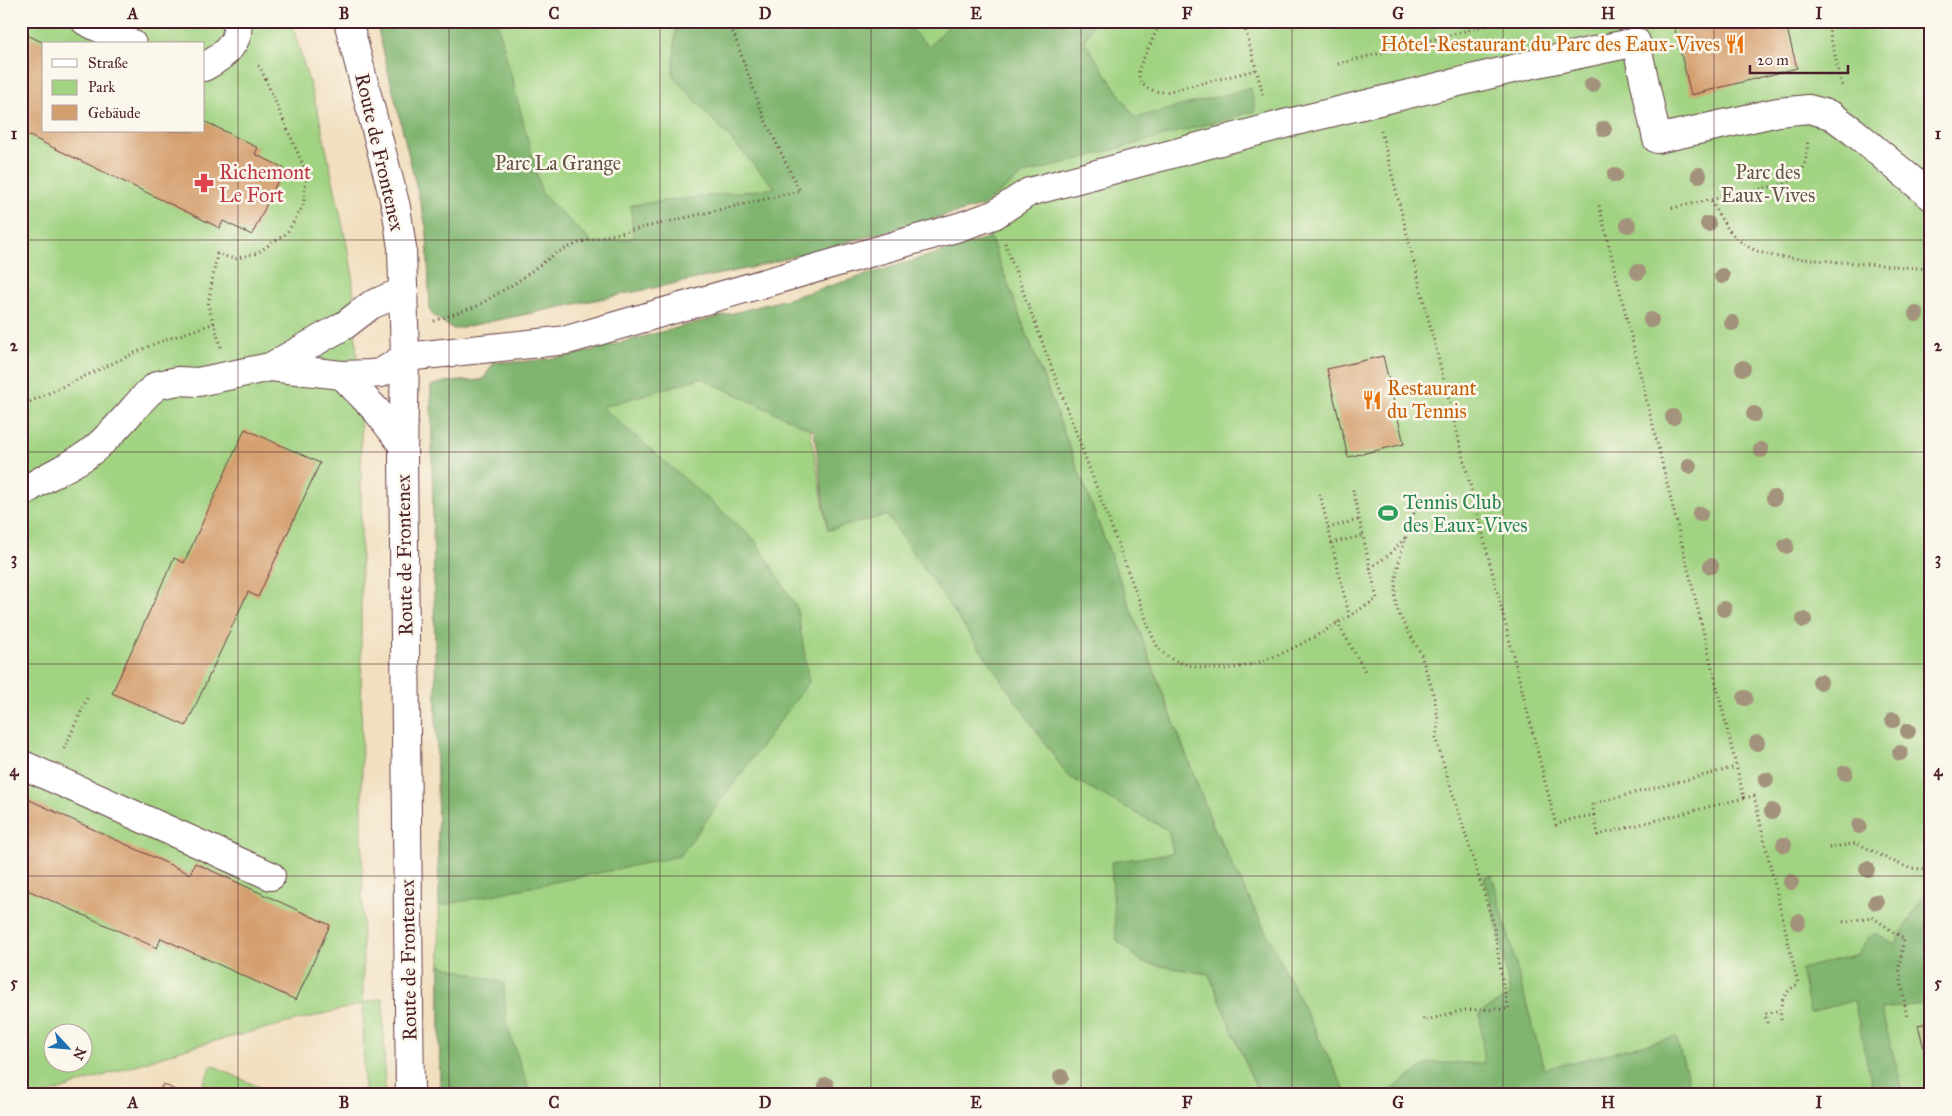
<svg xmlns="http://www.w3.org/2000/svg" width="1952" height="1116" font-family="'IM FELL Great Primer',serif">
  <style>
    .green { fill: #a1d382; stroke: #767956; fill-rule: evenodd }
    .forest { fill: #80b570; stroke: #656a4e }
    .building { fill: #d49f6e }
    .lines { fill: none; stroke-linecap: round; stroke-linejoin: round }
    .minor-casing { stroke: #633c41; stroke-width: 30 }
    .major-casing { stroke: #633c41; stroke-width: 30 }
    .path { stroke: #633c41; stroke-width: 3; stroke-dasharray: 1 4; stroke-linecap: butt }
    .minor { stroke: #fff; stroke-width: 28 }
    .major { stroke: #fff; stroke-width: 28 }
    .tree { fill: #a3937c }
    .grid { fill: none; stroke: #4a1f2b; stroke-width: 1; stroke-opacity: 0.55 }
    .labels { text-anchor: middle; stroke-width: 5; stroke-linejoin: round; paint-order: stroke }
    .food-label { font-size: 20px; fill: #c56008; stroke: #fbf7ec; text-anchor: end }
    .street-label { font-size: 20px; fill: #4a1f2b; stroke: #fbf7ec }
    .park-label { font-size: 20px; fill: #645545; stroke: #fbf7ec }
    .health-label { font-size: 20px; fill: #be3a42; stroke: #fbf7ec; text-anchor: start }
    .leisure-label { font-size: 20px; fill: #27864d; stroke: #fbf7ec; text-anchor: start }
    .neatline { fill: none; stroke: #4a1f2b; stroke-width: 2 }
    .grid-label { font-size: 16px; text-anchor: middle; font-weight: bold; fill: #4a1f2b }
  </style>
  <rect width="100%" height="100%" fill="#fbf7ec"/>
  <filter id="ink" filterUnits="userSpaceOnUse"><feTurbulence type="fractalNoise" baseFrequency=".02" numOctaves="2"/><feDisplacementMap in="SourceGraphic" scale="10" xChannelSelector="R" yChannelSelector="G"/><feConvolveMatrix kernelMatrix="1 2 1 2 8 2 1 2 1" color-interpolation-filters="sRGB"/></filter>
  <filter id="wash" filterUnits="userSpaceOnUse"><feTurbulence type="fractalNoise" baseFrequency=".0096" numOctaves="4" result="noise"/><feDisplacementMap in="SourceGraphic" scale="20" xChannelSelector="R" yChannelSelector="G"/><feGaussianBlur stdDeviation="1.12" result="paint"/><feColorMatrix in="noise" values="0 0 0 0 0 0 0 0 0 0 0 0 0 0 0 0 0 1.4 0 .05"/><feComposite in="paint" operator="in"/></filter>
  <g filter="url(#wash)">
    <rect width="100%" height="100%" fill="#f1dfbf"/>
    <path class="green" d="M21 21H291L319 116 352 269 361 433V617L363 1003 383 998 385 1095H364L363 1004 187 1048 45 1095H21ZM44 44H204V131H44ZM52 1034H82V1064H52Z
      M376 21H1931V1095H1347L1213 826 990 237 981 206 754 267 454 329 438 319 430 312 427 230Z
      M787 299 828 530 887 515 1068 776 1168 830 1174 853 1143 963 1209 974 1259 1095H440V965L431 386 445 382 483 380 494 362H523L570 356Z
      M212 1065 275 1095H202L199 1093Z"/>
    <path class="forest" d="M376 21H497L542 194 594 244 633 238 631 205 775 188 673 76 676 21H903L929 47 953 21H1094L1084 41 1135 118 1251 88 1255 111 1024 174 981 206 754 267 454 329 438 319 430 312 427 230Z
      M990 237 1213 826 1347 1095H1259L1209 974 1143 963 1116 939 1111 862 1173 853 1168 830 1068 776 887 515 828 530 814 431 701 378 602 407 755 540 797 608 809 682 680 856 439 906 431 386 445 382 483 380 494 362H523L570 356 787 299Z
      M1492 875 1544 1069 1676 1037 1693 1095H1384L1429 1063H1484L1480 1013 1510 995 1500 937 1484 877Z
      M1927 890H1931V1003L1881 1009 1903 1091 1901 1095H1874L1854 1000 1810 1013 1801 969 1858 954 1869 937 1876 933 1895 944Z
      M440 965 504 983 506 1022 531 1095H440Z"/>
    <g id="blocks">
      <path class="building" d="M1673 21H1785L1797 68 1691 95Z
        M21 32 44 43V131H204V121L258 148 255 154 284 168 252 235 223 221 220 228 21 132Z
        M1383 356 1404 444 1348 457 1327 369Z
        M245 429 320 463 258 597 248 592 186 726 112 693 174 558 184 563Z
        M21 796 190 874 195 863 330 925 296 1000 161 938 157 948 21 887Z
        M1931 1022V1055L1926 1056 1918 1025Z
        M163 1084 179 1092 188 1090 203 1095H158Z"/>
    </g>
  </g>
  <g filter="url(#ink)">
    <use href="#blocks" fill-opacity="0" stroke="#633c41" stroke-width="1"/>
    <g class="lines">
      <defs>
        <path id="minor" d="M85 21 132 44
          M204 67C221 58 241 43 237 21
          M270 367 342 375 370 374 381 373 405 357 567 340 959 227 994 215 1029 192 1288 123 1533 64 1636 42 1657 139 1778 112 1809 109 1831 115 1853 131 1931 196
          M342 375 377 411 403 445
          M21 494C41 478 64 470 85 456 108 440 129 413 148 393L158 385 178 381 198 382 270 367 345 325 371 305 404 291
          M21 764 271 876"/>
        <path id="major" d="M348 21 396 207 402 248 405 357 403 456 410 1095"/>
      </defs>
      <use href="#minor" class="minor-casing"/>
      <use href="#major" class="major-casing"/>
      <path class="path" d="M1161 21 1139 68C1137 86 1150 92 1166 92L1256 70
        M1243 21 1264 98
        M1827 21 1842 86
        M1338 64 1504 21
        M1381 131 1556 825 1572 819 1594 815 1592 804 1736 767
        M1711 201C1729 234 1739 249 1778 257L1931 269
        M1672 208 1784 184C1808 173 1805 164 1808 140
        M1005 243 1153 638C1161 655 1170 660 1188 665 1254 684 1322 631 1377 599L1352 486
        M434 321 477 306 517 282 556 253 581 242 800 191 764 118 729 21
        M221 347 208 305 217 254 235 259 257 253 287 233 303 206 307 174 260 67 256 64
        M21 406 156 343 215 323
        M1320 494 1349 615
        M1419 499C1408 532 1392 568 1396 603 1399 621 1414 638 1421 655 1428 676 1436 698 1438 721 1438 728 1436 733 1436 740L1493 922 1503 985 1509 1009 1464 1010 1424 1021 1423 1017
        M1328 528 1358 520
        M1331 543 1362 536
        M1370 568 1390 554 1405 538
        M1337 622 1365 671
        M64 749 89 694
        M1744 798 1754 796 1798 984C1783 993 1779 1003 1781 1020
        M1594 815 1598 835 1744 798 1599 205
        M1829 848 1857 843 1890 860 1909 868 1931 870
        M1843 922 1872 917 1904 939 1899 967 1907 1018
        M1767 1023 1765 1014 1780 1010"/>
      <use href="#minor" class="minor"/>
      <use href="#major" class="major"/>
    </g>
    <g class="tree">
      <circle cx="1592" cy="85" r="8"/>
      <circle cx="1604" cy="129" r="8"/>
      <circle cx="1615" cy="175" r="8"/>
      <circle cx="1699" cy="175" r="8"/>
      <circle cx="1708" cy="224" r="8"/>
      <circle cx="1628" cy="225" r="8"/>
      <circle cx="1638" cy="272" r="8"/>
      <circle cx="1722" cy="276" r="8"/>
      <circle cx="1916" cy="314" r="8"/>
      <circle cx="1651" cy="320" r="8"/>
      <circle cx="1732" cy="323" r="8"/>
      <circle cx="1743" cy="368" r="8"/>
      <circle cx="1754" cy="414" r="8"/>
      <circle cx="1673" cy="417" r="8"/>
      <circle cx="1761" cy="450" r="8"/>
      <circle cx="1689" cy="466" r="8"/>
      <circle cx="1774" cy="498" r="8"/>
      <circle cx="1700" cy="514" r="8"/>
      <circle cx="1786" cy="546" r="8"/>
      <circle cx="1711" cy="566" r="8"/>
      <circle cx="1724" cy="609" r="8"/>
      <circle cx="1804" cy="620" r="8"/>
      <circle cx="1820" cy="682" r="8"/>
      <circle cx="1745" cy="698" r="8"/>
      <circle cx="1893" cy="720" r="8"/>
      <circle cx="1908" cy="731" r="8"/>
      <circle cx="1757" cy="743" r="8"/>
      <circle cx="1900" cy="753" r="8"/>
      <circle cx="1845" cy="773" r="8"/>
      <circle cx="1766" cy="780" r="8"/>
      <circle cx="1772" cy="811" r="8"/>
      <circle cx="1859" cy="826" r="8"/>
      <circle cx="1784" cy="845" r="8"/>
      <circle cx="1867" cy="869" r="8"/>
      <circle cx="1791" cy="882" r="8"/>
      <circle cx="1876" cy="902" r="8"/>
      <circle cx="1798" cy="922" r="8"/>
      <circle cx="1061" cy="1077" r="8"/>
      <circle cx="826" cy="1085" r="8"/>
    </g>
  </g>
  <path class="grid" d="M238 21V1095M449 21V1095M660 21V1095M871 21V1095M1081 21V1095M1292 21V1095M1503 21V1095M1714 21V1095M21 240H1931M21 452H1931M21 664H1931M21 876H1931"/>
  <defs>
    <symbol id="restaurant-bare" viewBox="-9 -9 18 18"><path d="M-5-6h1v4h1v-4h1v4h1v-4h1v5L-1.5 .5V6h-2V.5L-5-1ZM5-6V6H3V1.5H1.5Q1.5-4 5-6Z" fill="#e8710a" stroke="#fbf7ec" stroke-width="2.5" paint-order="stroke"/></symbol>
    <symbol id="pharmacy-bare" viewBox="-9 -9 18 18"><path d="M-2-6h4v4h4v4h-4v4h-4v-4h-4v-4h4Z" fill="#e0444e" stroke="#fbf7ec" stroke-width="2.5" paint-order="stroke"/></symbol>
    <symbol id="stadium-bare" viewBox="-9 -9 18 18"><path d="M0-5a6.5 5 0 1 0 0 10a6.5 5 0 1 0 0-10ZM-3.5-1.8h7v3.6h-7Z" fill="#2e9e5b" stroke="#fbf7ec" stroke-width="2.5" paint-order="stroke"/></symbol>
  </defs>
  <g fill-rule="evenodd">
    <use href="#restaurant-bare" x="1721" y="30" width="28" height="28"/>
    <use href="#pharmacy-bare" x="190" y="169" width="28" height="28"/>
    <use href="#restaurant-bare" x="1358" y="386" width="28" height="28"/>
    <use href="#stadium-bare" x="1374" y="499" width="28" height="28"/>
  </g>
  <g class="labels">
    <g class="food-label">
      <text x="1720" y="51">Hôtel-Restaurant du Parc des Eaux-Vives</text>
      <text x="1387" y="395" text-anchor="start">Restaurant<tspan x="1387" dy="23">du Tennis</tspan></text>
    </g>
    <g class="street-label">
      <text transform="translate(380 152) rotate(77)" y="7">Route de Frontenex</text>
      <text transform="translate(404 555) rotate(-91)" y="7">Route de Frontenex</text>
      <text transform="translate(408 960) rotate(-91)" y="7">Route de Frontenex</text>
    </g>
    <g class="park-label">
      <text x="558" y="170">Parc La Grange</text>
      <text x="1768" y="179">Parc des<tspan x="1768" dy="23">Eaux-Vives</tspan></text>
    </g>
    <g class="health-label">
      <text x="219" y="179">Richemont<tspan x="219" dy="23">Le Fort</tspan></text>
    </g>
    <g class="leisure-label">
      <text x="1403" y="509">Tennis Club<tspan x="1403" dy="23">des Eaux-Vives</tspan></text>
    </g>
  </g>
  <rect width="1952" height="1116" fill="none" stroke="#fbf7ec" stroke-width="55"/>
  <rect x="42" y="42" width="162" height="90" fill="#fbf7ec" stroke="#b4a19f"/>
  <rect x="52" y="59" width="25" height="8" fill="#ffffff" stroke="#b4a19f"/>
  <text x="88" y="68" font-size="15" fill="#4a1f2b">Straße</text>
  <rect x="52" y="80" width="25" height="15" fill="#a1d382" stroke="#b4a19f"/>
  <text x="88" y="92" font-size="15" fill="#4a1f2b">Park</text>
  <rect x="52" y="105" width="25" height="15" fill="#d49f6e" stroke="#b4a19f"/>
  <text x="88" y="118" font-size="15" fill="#4a1f2b">Gebäude</text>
  <g transform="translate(68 1048) rotate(116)"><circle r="24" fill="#fbf7ec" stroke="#b4a19f"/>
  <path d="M0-4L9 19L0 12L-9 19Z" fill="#1f6fb2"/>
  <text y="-8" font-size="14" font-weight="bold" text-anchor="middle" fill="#4a1f2b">N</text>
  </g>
  <path d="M1750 65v8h98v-8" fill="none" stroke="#4a1f2b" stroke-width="2.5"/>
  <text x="1757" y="65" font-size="15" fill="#4a1f2b" stroke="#fbf7ec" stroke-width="4" paint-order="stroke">20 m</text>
  <rect x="28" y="28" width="1896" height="1060" class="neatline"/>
  <g class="grid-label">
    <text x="133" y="19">A</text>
    <text x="344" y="19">B</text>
    <text x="554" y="19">C</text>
    <text x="765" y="19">D</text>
    <text x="976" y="19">E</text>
    <text x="1187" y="19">F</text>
    <text x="1398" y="19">G</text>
    <text x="1608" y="19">H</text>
    <text x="1819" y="19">I</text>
    <text x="14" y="139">1</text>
    <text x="1938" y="139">1</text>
    <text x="14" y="351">2</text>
    <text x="1938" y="351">2</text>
    <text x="14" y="564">3</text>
    <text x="1938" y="564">3</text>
    <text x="14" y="776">4</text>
    <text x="1938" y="776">4</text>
    <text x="14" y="988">5</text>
    <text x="1938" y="988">5</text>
    <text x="133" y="1108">A</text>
    <text x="344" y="1108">B</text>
    <text x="554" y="1108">C</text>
    <text x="765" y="1108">D</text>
    <text x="976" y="1108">E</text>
    <text x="1187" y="1108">F</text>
    <text x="1398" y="1108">G</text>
    <text x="1608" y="1108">H</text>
    <text x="1819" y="1108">I</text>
  </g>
</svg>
